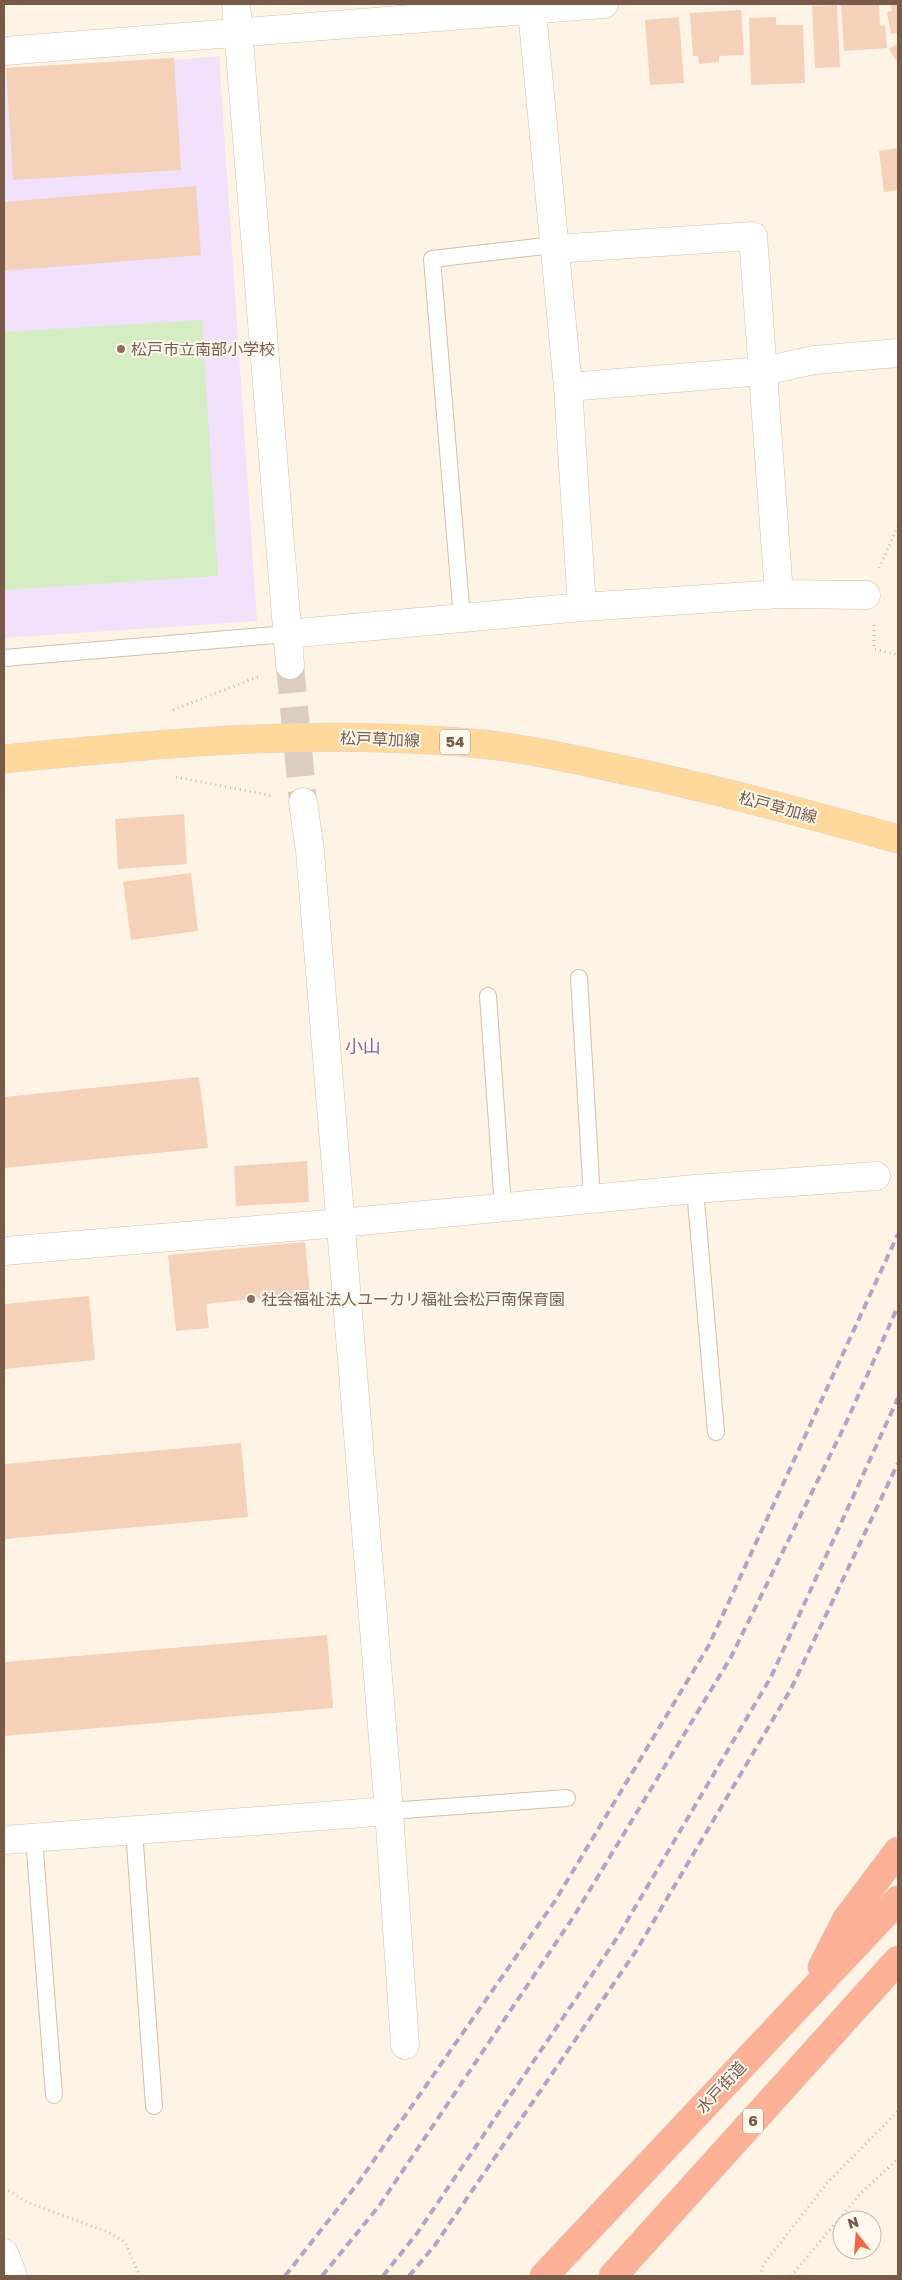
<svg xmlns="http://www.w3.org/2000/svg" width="902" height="2280" font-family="'Golos Text','Noto Sans JP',sans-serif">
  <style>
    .education { fill: #f1e1fa }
    .green { fill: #d4edc2 }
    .building { fill: #f5d1ba }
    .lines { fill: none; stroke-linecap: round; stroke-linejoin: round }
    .street-tunnel { stroke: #ddcdbe; stroke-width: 28; stroke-dasharray: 28 14; stroke-linecap: butt }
    .lane-casing { stroke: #d3bdac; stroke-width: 18 }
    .street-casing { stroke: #d3bdac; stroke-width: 29 }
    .primary-casing { stroke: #dcd4cf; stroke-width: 29 }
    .highway-casing { stroke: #dcd4cf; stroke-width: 29 }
    .path { stroke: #dbb49d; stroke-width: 3; stroke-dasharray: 1 4; stroke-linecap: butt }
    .lane { stroke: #fff; stroke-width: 16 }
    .street { stroke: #fff; stroke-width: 28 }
    .primary { stroke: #ffd99b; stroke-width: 28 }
    .highway { stroke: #fcb197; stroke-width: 28 }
    .rail { stroke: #b6a2c9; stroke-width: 4; stroke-dasharray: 8 5; stroke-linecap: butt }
    .education-dot { fill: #8d6e63; stroke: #fff8ed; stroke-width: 2 }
    .labels { text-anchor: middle; stroke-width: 4; stroke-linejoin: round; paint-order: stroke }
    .shield { fill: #fff8ed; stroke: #a1897a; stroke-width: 1 }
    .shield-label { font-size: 15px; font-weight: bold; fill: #795948 }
    .education-label { font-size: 16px; fill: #785e54; stroke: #fff8ed; text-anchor: start }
    .street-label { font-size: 16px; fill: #795948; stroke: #fff8ed }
    .neighbourhood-label { font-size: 18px; fill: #89639d; stroke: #fff8ed }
  </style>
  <rect width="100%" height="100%" fill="#fef4e5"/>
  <path class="education" d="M219 56 257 621 4 638V76Z"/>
  <path class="green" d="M202 320 218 576 4 590V332Z"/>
  <path class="building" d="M841 4H879L880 26 885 25 887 48 844 51Z
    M890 4H898V33L891 34 887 12 892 11Z
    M837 5 840 67 815 68 812 6Z
    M741 10 744 55 719 56V62L699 64 698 56H693L690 13Z
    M679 17 684 83 650 85 645 20Z
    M776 17V25H803L805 83 751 85 749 18Z
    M898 43V64L889 49Z
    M174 58 181 170 13 180 6 68Z
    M898 148V190L884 192 879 151Z
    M196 186 201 255 4 271V202Z
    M184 814 187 864 118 869 115 819Z
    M191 873 198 931 131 940 123 882Z
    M199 1077 208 1148 4 1168V1097Z
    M307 1161 309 1202 236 1206 234 1166Z
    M305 1242 310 1293 206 1304 209 1328 176 1331 168 1255Z
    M89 1296 95 1360 4 1369V1304Z
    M241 1443 248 1517 4 1539V1464Z
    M327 1635 333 1708 4 1736V1662Z"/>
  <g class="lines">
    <path class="street-tunnel" d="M290 665 303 802"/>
    <defs>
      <path id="lane" d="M462 618 432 259 554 245
        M4 658 287 634
        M579 978 592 1199
        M488 996 503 1207
        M695 1189 716 1432
        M389 1811 567 1798
        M134 1830 154 2106
        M34 1838 54 2095"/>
      <path id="street" d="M236 4 290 665
        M532 11 568 387 582 607
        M4 51 604 4
        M555 249 753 236 779 594
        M568 387 763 371 814 360 898 353
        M287 634 582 607 779 594 866 595
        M303 802 310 851 389 1811 405 2045
        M4 1251 340 1223 695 1189 876 1176
        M4 1840 389 1811
        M4 2253 13 2276"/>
      <path id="primary" d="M4 759C163 743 321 728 481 744 529 749 577 760 624 770 716 789 808 814 898 839"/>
      <path id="highway" d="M822 1967 846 1920 898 1851
        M544 2276 898 1900
        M613 2276 898 1960"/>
    </defs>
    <use href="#lane" class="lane-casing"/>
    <use href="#street" class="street-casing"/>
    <use href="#primary" class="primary-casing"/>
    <use href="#highway" class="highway-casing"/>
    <path class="path" d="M879 568 898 526
      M874 625V649L898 655
      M173 710 260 676
      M176 777 273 796
      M4 2188 29 2203 108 2232 125 2242 140 2276
      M759 2276 764 2264 827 2183 898 2111
      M791 2276 861 2193 898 2159"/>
    <use href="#lane" class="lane"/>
    <use href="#street" class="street"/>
    <use href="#primary" class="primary"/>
    <use href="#highway" class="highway"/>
    <path class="rail" d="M285 2276 358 2183 555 1901 709 1645 898 1234
      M322 2276 379 2206 574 1916 731 1657 846 1423 898 1306
      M383 2276 418 2232 617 1938 771 1677 898 1398
      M409 2276 435 2245 636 1951 791 1689 898 1463"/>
  </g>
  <g class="education-dot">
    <circle cx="121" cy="349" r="5"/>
    <circle cx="251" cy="1299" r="5"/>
  </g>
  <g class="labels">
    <g class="shield">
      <rect x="440" y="729.5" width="30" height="25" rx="4"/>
      <rect x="743" y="2108.5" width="20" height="25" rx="4"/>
    </g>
    <g class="shield-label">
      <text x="455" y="747">54</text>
      <text x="753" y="2126">6</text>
    </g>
    <g class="education-label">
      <text x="131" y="355">松戸市立南部小学校</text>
      <text x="261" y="1305">社会福祉法人ユーカリ福祉会松戸南保育園</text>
    </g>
    <g class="street-label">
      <text transform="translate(380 739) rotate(2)" y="6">松戸草加線</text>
      <text transform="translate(778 807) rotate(15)" y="6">松戸草加線</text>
      <text transform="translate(721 2087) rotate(-47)" y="6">水戸街道</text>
    </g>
    <g class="neighbourhood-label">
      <text x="363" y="1053">小山</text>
    </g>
  </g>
  <rect width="902" height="2280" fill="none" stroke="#795948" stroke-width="10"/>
  <g transform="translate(857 2235) rotate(343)"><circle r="24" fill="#fff8ed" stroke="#c9b8ab"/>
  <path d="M0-4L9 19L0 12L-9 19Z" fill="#f06742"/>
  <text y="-8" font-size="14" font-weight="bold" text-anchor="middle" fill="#795948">N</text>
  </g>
</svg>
